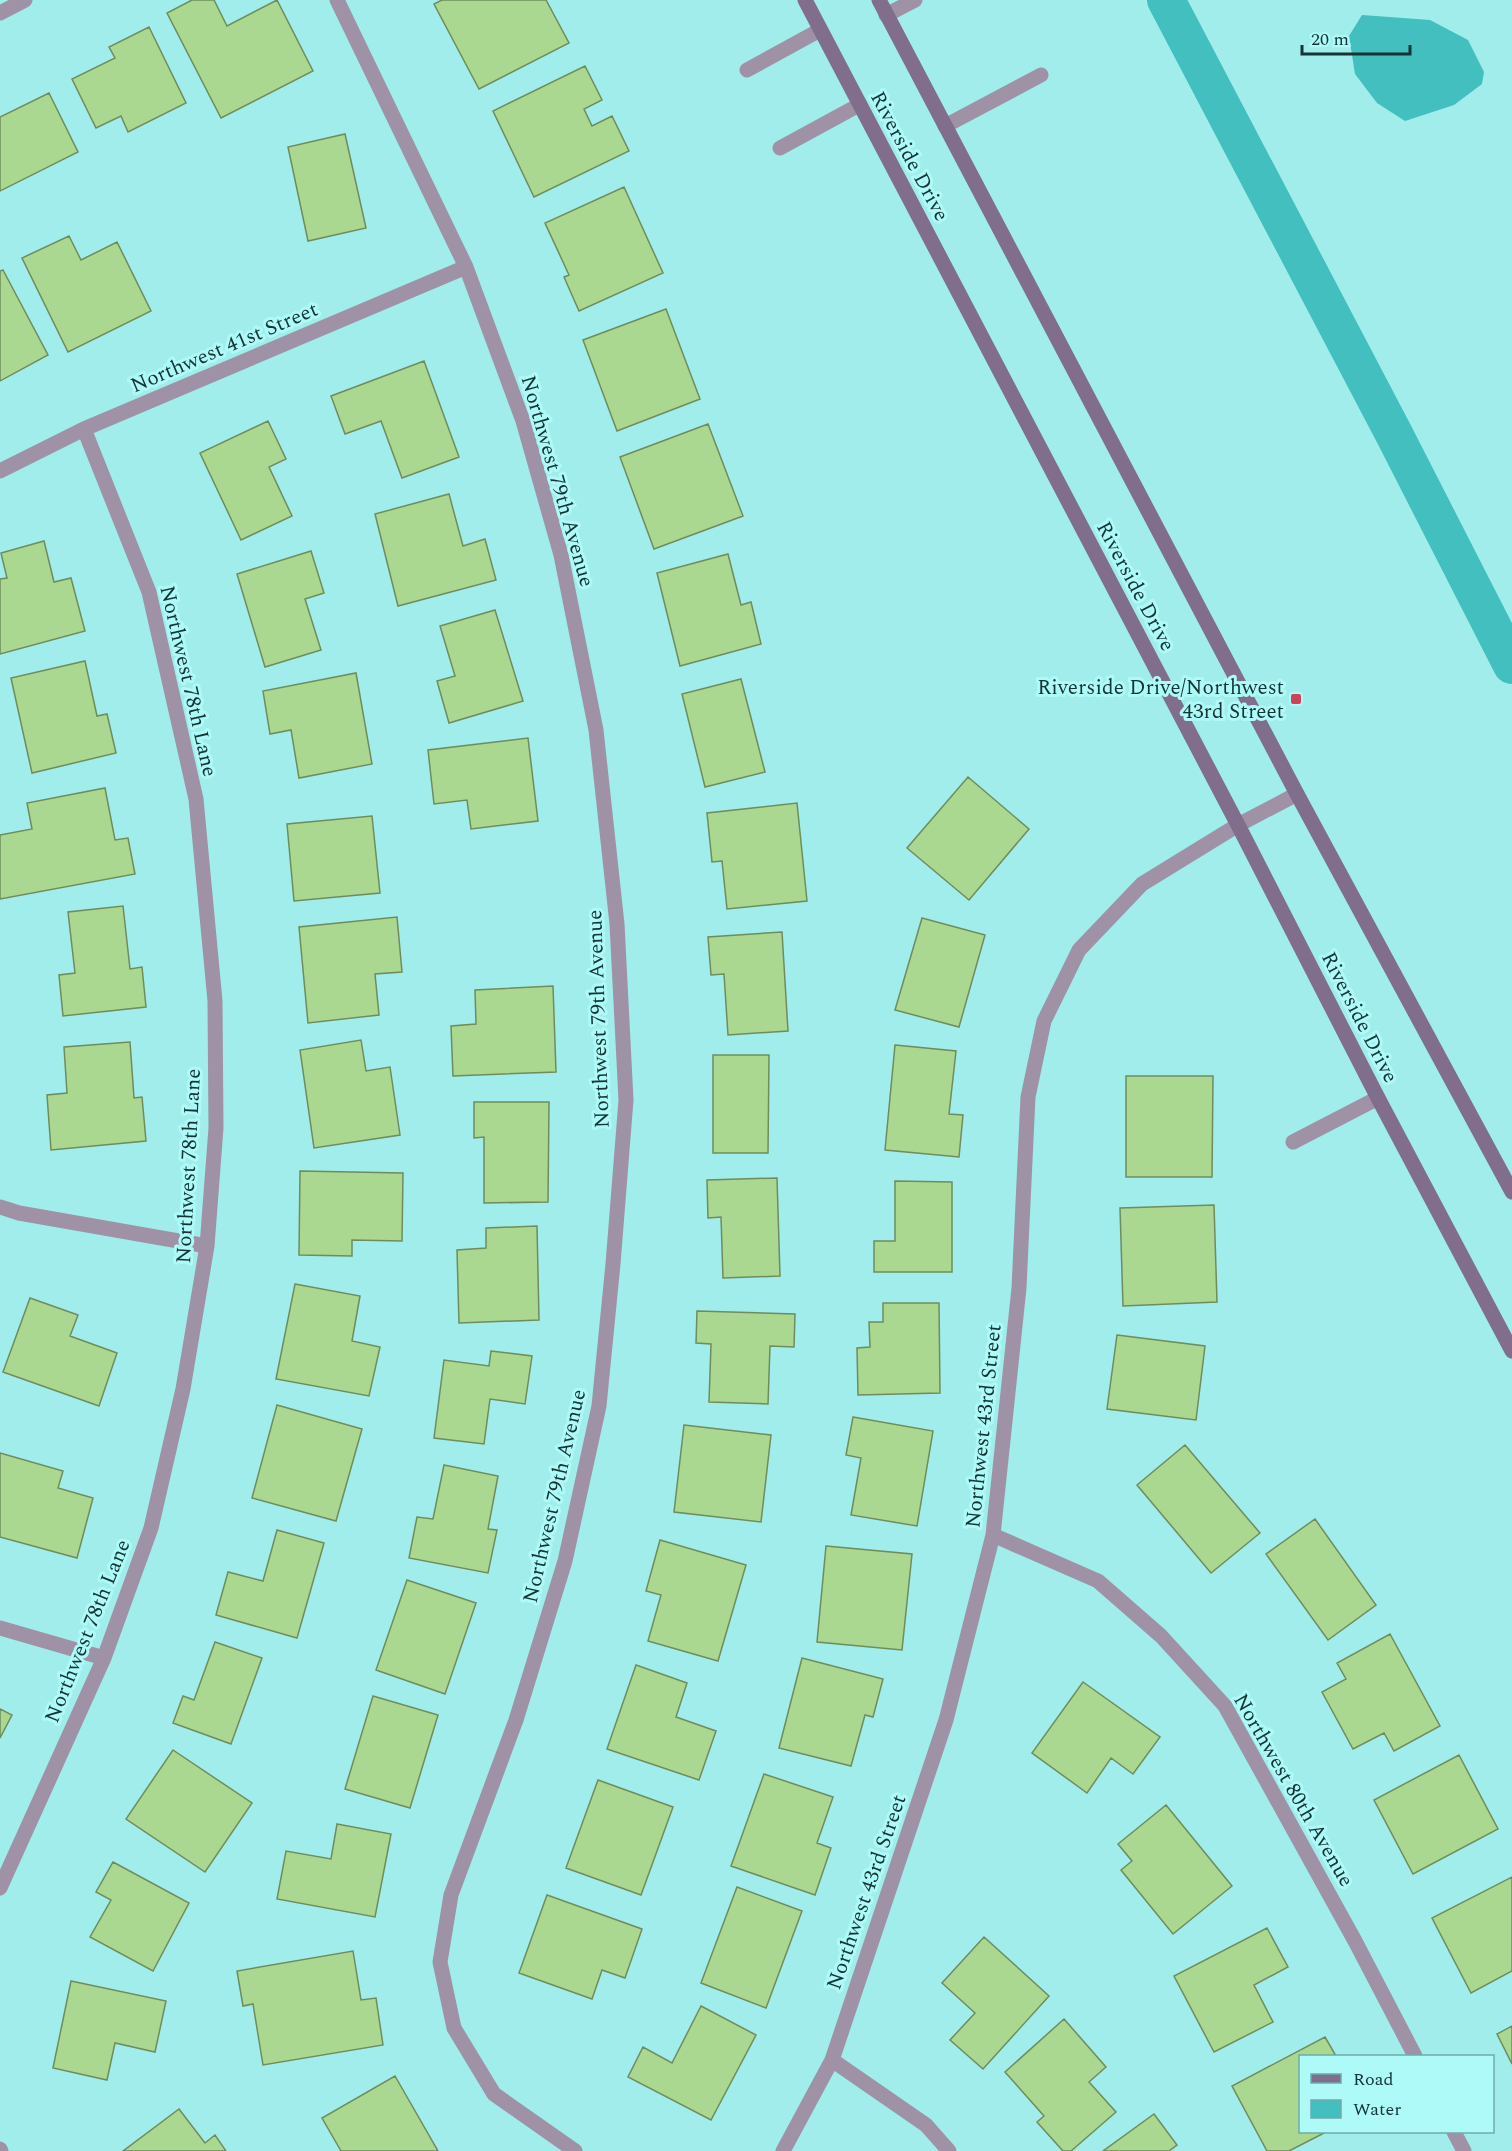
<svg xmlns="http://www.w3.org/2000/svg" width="1512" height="2151" font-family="Spectral,serif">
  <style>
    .water { fill: #42bfbe }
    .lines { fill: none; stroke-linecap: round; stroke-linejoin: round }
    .canal { stroke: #42bfbe; stroke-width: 38 }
    .building { fill: #abd890; stroke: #6f8c5d; stroke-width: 1.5 }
    .lane { stroke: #9f92a6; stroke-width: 15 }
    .street { stroke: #9f92a6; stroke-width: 15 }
    .secondary { stroke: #816d8c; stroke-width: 15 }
    .poi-dot { fill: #d0405a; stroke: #adfaf9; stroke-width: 2 }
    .labels { text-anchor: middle; stroke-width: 6; stroke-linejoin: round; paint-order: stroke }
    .street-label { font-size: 21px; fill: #143534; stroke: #adfaf9 }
    .poi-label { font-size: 21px; fill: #143534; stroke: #adfaf9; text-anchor: end }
  </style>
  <rect width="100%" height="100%" fill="#a0edeb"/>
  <path class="water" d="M1362 15 1430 20 1468 40 1484 72 1482 84 1454 105 1405 121 1377 103 1355 74 1349 36Z"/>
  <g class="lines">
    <path class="canal" d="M1166 0 1394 434 1512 665"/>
  </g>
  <path class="building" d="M192 0H214L227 26 277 0 313 71 221 118 167 13Z
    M442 0H546L569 43 479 89 434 4Z
    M149 27 186 103 128 132 121 116 96 128 72 79 115 58 109 47Z
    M585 66 602 100 584 109 592 126 612 116 629 151 534 197 493 111Z
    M49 93 78 152 0 191V117Z
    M345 134 366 228 308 241 288 147Z
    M624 187 663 273 579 311 564 277 569 275 545 223Z
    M69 236 81 260 117 242 151 311 68 352 22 258Z
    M3 270 48 355 0 381V271Z
    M666 309 700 399 617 431 583 340Z
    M424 361 459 457 402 478 381 421 345 434 331 396Z
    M268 421 286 459 269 467 292 516 241 540 200 453Z
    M708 424 743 516 654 549 620 457Z
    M449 494 463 546 485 539 496 580 398 606 375 514Z
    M44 541 54 582 71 578 85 631 0 654V579L7 578 1 553Z
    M311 551 324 593 305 599 321 650 265 667 237 574Z
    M728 554 741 605 751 602 761 644 680 666 657 573Z
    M495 610 523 701 449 723 437 681 455 676 440 626Z
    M85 661 97 716 107 714 116 753 32 773 11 678Z
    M356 673 372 764 299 778 291 730 270 734 263 691Z
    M741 679 765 772 705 787 682 694Z
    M528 738 538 821 471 829 467 800 434 804 428 750Z
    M968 777 1029 829 969 900 907 848Z
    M105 788 115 840 128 838 135 874 0 899V835L32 829 27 803Z
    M797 803 807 901 727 909 722 861 712 862 707 813Z
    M372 816 380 893 294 901 287 824Z
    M123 906 130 969 142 967 146 1007 63 1016 59 975 75 973 68 912Z
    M397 917 402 972 375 974 379 1015 308 1023 299 927Z
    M922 918 985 935 959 1027 895 1010Z
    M782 932 788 1031 728 1035 724 974 711 975 708 937Z
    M553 986 556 1072 453 1076 451 1026 476 1024 475 990Z
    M361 1040 366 1071 390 1067 400 1135 314 1148 300 1050Z
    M130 1042 134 1098 142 1097 146 1141 51 1150 47 1095 67 1093 64 1047Z
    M895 1045 956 1051 949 1114 963 1115 959 1157 885 1150Z
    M713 1055H769L768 1153H713Z
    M1126 1076H1213L1212 1177H1126Z
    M474 1102H549L548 1202 484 1203V1137L474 1138Z
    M300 1171 403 1173 402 1241 352 1240V1256L299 1255Z
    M777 1178 780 1276 723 1278 721 1217 708 1218 707 1180Z
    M895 1181 952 1182V1272H874V1241H895Z
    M1214 1205 1217 1302 1123 1306 1120 1208Z
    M537 1226 539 1320 459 1323 457 1250 486 1248V1228Z
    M295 1284 360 1296 352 1341 380 1347 369 1396 276 1379Z
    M30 1298 78 1315 70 1336 117 1353 99 1406 3 1372Z
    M883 1303H939L940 1393 858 1395 857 1348 870 1347 869 1322H883Z
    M697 1311 795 1314 794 1347 770 1346 768 1404 709 1402 711 1344 696 1343Z
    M1117 1335 1205 1346 1196 1420 1107 1409Z
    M491 1351 532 1356 525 1404 490 1399 484 1444 434 1438 444 1360 489 1366Z
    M277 1405 362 1429 336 1521 252 1498Z
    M853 1417 933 1431 917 1526 851 1515 861 1458 846 1455Z
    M684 1425 771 1435 761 1522 674 1512Z
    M1185 1445 1260 1533 1211 1573 1137 1485Z
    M0 1453 63 1471 58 1488 93 1498 77 1558 0 1537Z
    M444 1465 498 1476 488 1529 497 1530 488 1573 409 1558 417 1517 433 1519Z
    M1315 1519 1376 1605 1328 1640 1266 1554Z
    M277 1530 324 1543 297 1638 216 1615 228 1572 263 1581Z
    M660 1540 746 1565 718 1661 648 1641 661 1595 646 1591Z
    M826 1546 912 1554 902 1650 817 1642Z
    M407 1580 476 1603 445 1694 376 1670Z
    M1390 1634 1440 1726 1394 1751 1384 1733 1353 1749 1322 1692 1346 1679 1337 1663Z
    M215 1642 262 1658 231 1744 173 1723 183 1696 194 1700Z
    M802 1658 883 1679 873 1717 865 1715 851 1766 779 1748Z
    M636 1665 687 1683 676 1717 716 1731 699 1780 607 1749Z
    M1083 1682 1160 1737 1133 1774 1111 1758 1087 1793 1032 1753Z
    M373 1696 438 1715 410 1808 345 1789Z
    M0 1709 12 1715 0 1738Z
    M173 1750 252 1803 205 1872 126 1819Z
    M1459 1755 1498 1829 1413 1874 1374 1800Z
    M764 1774 833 1797 817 1843 831 1848 815 1895 731 1866Z
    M598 1780 673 1807 641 1895 566 1868Z
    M1166 1805 1232 1886 1173 1934 1121 1870 1132 1861 1118 1844Z
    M337 1824 391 1834 375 1917 277 1899 286 1851 331 1859Z
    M113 1862 189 1903 153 1971 90 1937 111 1900 96 1892Z
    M1512 1877V1971L1471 1993 1432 1918Z
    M737 1887 802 1911 766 2008 701 1983Z
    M547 1895 642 1929 625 1978 602 1970 592 1999 519 1973Z
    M1267 1928 1288 1967 1254 1985 1273 2022 1214 2052 1174 1976Z
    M984 1937 1049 1996 983 2069 950 2040 975 2013 942 1983Z
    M353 1951 361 2000 376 1998 383 2045 263 2065 253 2004 243 2006 237 1971Z
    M71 1981 166 2001 155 2052 115 2043 107 2080 53 2068Z
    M701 2006 756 2035 711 2120 628 2077 643 2047 672 2063Z
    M1064 2019 1106 2067 1089 2082 1116 2112 1071 2151H1063L1037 2122 1044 2116 1005 2072Z
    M1512 2026V2064L1497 2034Z
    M1325 2037 1336 2056H1300V2132H1326L1289 2151H1267L1232 2086Z
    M395 2076 438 2151H341L322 2118Z
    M179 2109 205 2143 215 2135 226 2151H123Z
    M1154 2114 1177 2145 1169 2151H1103Z"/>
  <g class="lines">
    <path class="lane" d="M886 15 915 0
      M747 70 820 30
      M945 126 1041 75
      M780 148 859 105
      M1293 1142 1378 1098"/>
    <path class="street" d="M337 0 466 267 523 421 561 555 596 730 617 924 626 1100 613 1264 599 1406 565 1561 516 1720 451 1895 440 1962 454 2028 494 2094 575 2151
      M0 13 25 0
      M0 471 84 429 466 267
      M0 1207 19 1213 207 1246
      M993 1535 1098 1581 1161 1636 1225 1706 1355 1941 1415 2056
      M0 1628 104 1658
      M0 1888 104 1658 151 1528 183 1389 207 1246 216 1128 215 1001 196 799 149 592 84 429
      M832 2060 926 2125 949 2151
      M1454 2132 1464 2151
      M0 2149 1 2151
      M783 2151 832 2060 946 1720 993 1535 1019 1288 1028 1097 1044 1021 1079 950 1142 884 1238 825 1297 794"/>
    <path class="secondary" d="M805 0 1238 825 1378 1098 1512 1351
      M879 0 1297 794 1512 1192"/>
  </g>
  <rect class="poi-dot" x="1290" y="693" width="12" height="12" rx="3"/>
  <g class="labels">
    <g class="street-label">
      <text transform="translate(910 156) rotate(62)" y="7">Riverside Drive</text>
      <text transform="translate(224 347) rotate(-23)" y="7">Northwest 41st Street</text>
      <text transform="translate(558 481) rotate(74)" y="7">Northwest 79th Avenue</text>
      <text transform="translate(1136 586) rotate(62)" y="7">Riverside Drive</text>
      <text transform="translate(189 681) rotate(77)" y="7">Northwest 78th Lane</text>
      <text transform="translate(1360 1017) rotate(63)" y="7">Riverside Drive</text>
      <text transform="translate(598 1019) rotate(-92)" y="7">Northwest 79th Avenue</text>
      <text transform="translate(188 1166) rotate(-87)" y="7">Northwest 78th Lane</text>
      <text transform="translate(983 1426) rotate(-84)" y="7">Northwest 43rd Street</text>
      <text transform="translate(554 1496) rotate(-77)" y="7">Northwest 79th Avenue</text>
      <text transform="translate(87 1631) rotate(-68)" y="7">Northwest 78th Lane</text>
      <text transform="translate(1294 1790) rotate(60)" y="7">Northwest 80th Avenue</text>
      <text transform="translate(866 1892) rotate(-71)" y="7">Northwest 43rd Street</text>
    </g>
    <g class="poi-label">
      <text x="1284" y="694">Riverside Drive/Northwest<tspan x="1284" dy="24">43rd Street</tspan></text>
    </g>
  </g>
  <rect x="1299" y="2055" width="195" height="78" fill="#adfaf9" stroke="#70abaa" stroke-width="1.5"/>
  <rect x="1311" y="2074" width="30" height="9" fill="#816d8c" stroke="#70abaa" stroke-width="1.5"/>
  <text x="1353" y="2085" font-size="18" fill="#143534">Road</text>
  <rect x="1311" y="2100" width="30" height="18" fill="#42bfbe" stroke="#70abaa" stroke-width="1.5"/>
  <text x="1353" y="2115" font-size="18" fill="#143534">Water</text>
  <path d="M1302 45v9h108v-9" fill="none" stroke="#143534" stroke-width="3"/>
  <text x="1311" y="45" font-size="18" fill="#143534" stroke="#adfaf9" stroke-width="4.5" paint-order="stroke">20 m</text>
</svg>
